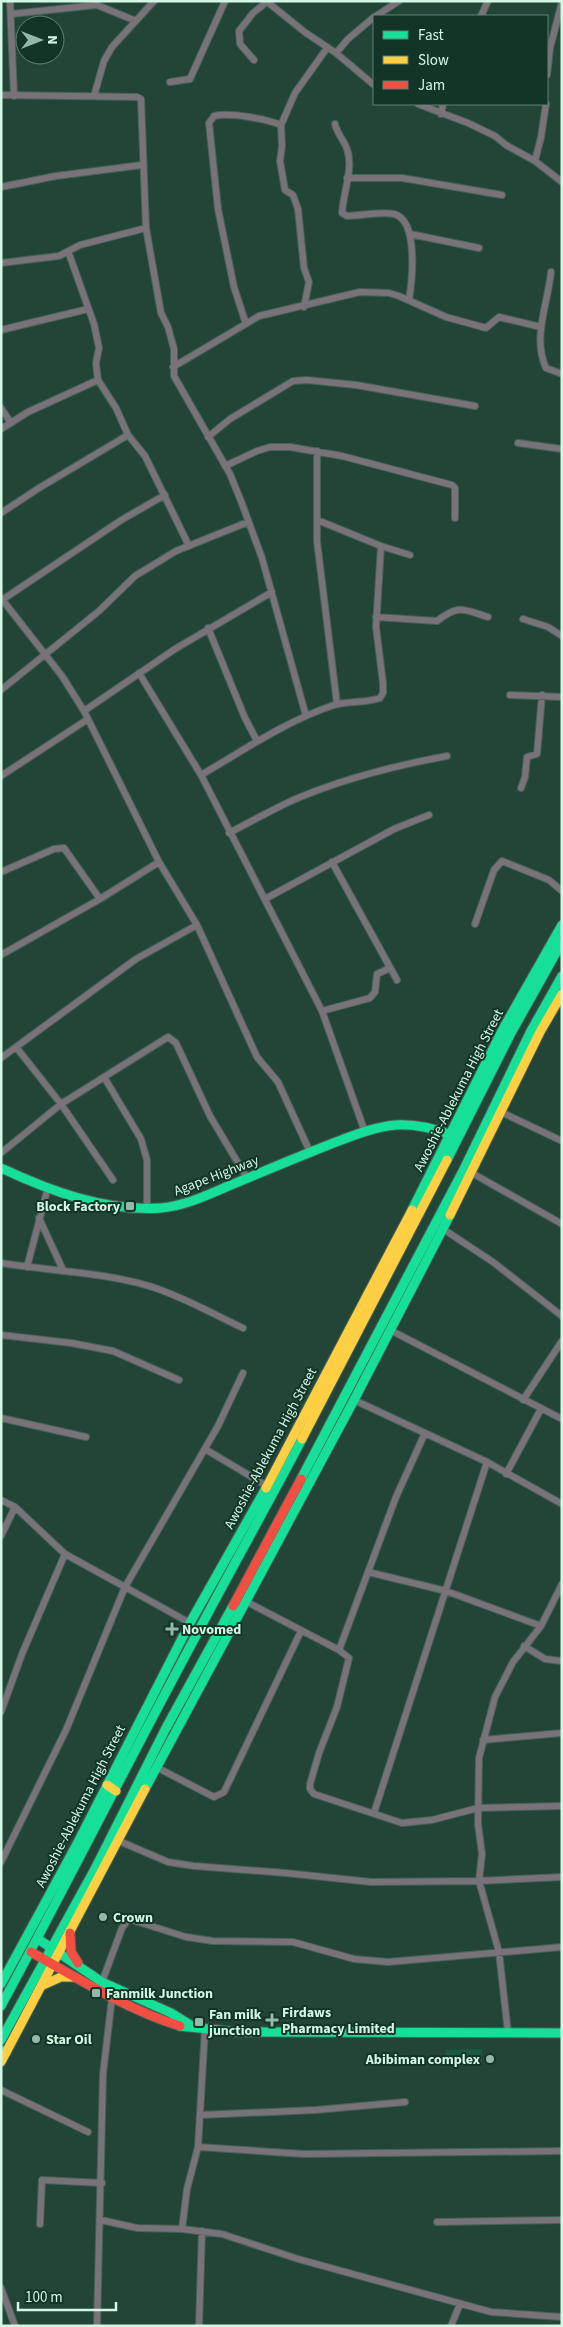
<svg xmlns="http://www.w3.org/2000/svg" width="563" height="2327" font-family="'Source Sans 3',sans-serif">
  <style>
    .built { fill: #185b42 }
    .lines { fill: none; stroke-linecap: round; stroke-linejoin: round }
    .street-casing { stroke: #456356; stroke-width: 8 }
    .fast-casing { stroke: #456356; stroke-width: 11 }
    .slow-casing { stroke: #456356; stroke-width: 11 }
    .jam-casing { stroke: #456356; stroke-width: 11 }
    .street { stroke: #797379; stroke-width: 6 }
    .fast { stroke: #16e098; stroke-width: 9 }
    .slow { stroke: #ffcf43; stroke-width: 9 }
    .jam { stroke: #f24e42; stroke-width: 9 }
    .poi-dot { fill: #95b9a8; stroke: #133527; stroke-width: 2 }
    .labels { text-anchor: middle; stroke-width: 4; stroke-linejoin: round; paint-order: stroke }
    .street-label { font-size: 14px; fill: #d2f8e5; stroke: #133527 }
    .poi-label { font-size: 14px; font-weight: bold; fill: #d2f8e5; stroke: #133527; text-anchor: start }
  </style>
  <rect width="100%" height="100%" fill="#234538"/>
  <path class="built" d="M482 2049V2065L449 2066V2059H446L445 2050Z"/>
  <g class="lines">
    <defs>
      <path id="street" d="M10 1 14 96
        M266 1 306 33 336 53 374 85
        M96 2 97 5 136 21
        M11 14 97 5
        M376 16 399 1
        M481 16 488 1
        M336 53 348 39 374 17
        M254 60 240 44 239 31 253 13 268 1
        M547 75 550 48 562 2
        M170 82 190 79 225 1
        M1 95 137 97 141 99 146 228 161 313 168 327 174 349V376L230 474 241 501 262 558 306 716
        M94 96 104 61 112 47 154 1
        M418 104 468 123 495 136 506 145 535 161 562 182
        M441 114 443 104
        M335 124C337 134 344 140 347 149 354 168 343 193 342 213L347 216C361 216 380 211 394 214 419 220 412 282 409 300
        M535 161 541 137 546 104
        M347 178H402L502 195
        M1 187 56 176 142 165
        M410 234 479 248
        M68 251 94 324 99 348 96 363 98 380 116 408 128 435 145 456 189 546
        M1 263 59 256 80 245 146 228
        M551 272C548 303 532 338 546 368L562 374
        M304 307 309 282 304 268 298 209 293 195 285 190 280 161 282 146 281 125 295 93 327 48
        M246 324 234 287 218 209 209 123 214 116C230 112 266 119 281 125
        M1 330 88 309
        M173 367 259 316 360 292 389 293 399 296 446 317 486 328 499 317 541 327
        M1 408 11 423
        M1 429 28 412 98 380
        M208 437 230 419 293 381 307 380 356 385 475 406
        M518 443 562 449
        M317 451V541L337 704
        M225 466 257 451 270 447H290L342 456 452 485 455 488V518
        M1 513 39 488 128 435
        M317 520 381 546 410 555
        M1 598 62 676 84 711 159 862 197 925 257 1057 278 1082 310 1152
        M2 600 123 519 165 495
        M376 617 437 621C459 604 463 609 488 617
        M523 619 548 627 562 636
        M208 628 245 718 257 741
        M139 673 201 775 322 1011 365 1132
        M1 690 99 611 135 576 176 551 248 522
        M510 695 562 697
        M84 711 175 649 272 592
        M201 775C244 750 286 721 334 705 349 701 366 703 380 698L383 693V683L376 627 381 546
        M1 776 88 719
        M521 788 525 777 527 757 537 754 542 695
        M229 833C250 822 270 811 291 801 341 779 393 766 447 756
        M332 862 397 980
        M1 872 54 849 64 848 100 899
        M265 899 394 829 429 815
        M475 924 494 870 502 861 549 880 562 891
        M1 955 100 899 159 862
        M322 1011 370 998 375 992 377 974 390 968
        M16 1047 61 1104 113 1180
        M1 1058 136 959 197 925
        M104 1077 141 1139 147 1160V1209
        M501 1112 562 1141
        M1 1153 61 1104 168 1037 176 1043 210 1116 247 1178
        M472 1173 562 1224
        M39 1218 63 1270
        M443 1229 493 1262 562 1316
        M1 1263C50 1271 101 1272 149 1286 182 1296 213 1314 243 1328
        M27 1267 48 1187
        M390 1330 562 1419
        M1 1335 71 1343 113 1351 179 1380
        M354 1400 487 1462 562 1504
        M523 1400 562 1341
        M1 1418 86 1437
        M205 1449 267 1486
        M506 1474 541 1409
        M1 1500 15 1507 65 1554
        M1 1536 15 1507
        M368 1572 446 1591 541 1626
        M245 1601 339 1650 349 1658 337 1707 319 1753 310 1784V1789L314 1794 402 1823 432 1820 478 1808 562 1806
        M524 1646 545 1659 562 1661
        M339 1650 396 1497 425 1433
        M1 1712 22 1654 65 1554 125 1587 218 1426 243 1373
        M483 1740 562 1733
        M156 1767 214 1797 224 1792 301 1631
        M374 1813 487 1462
        M119 1841 168 1862 194 1866 286 1873 371 1882 479 1881 562 1877
        M1 1862 66 1730 125 1587 190 1623
        M102 1982 122 1928 129 1919 186 1937 213 1941 293 1942 354 1959 388 1962 562 1947
        M508 2033 499 1952 479 1881 482 1854 478 1824 479 1758 495 1697 513 1662 541 1626 562 1584
        M1 2090 88 2132
        M201 2115 316 2110 405 2102
        M198 2147 304 2154 562 2151
        M101 2220 137 2228 182 2229 222 2234 298 2259 491 2312 562 2317
        M437 2222 562 2220
        M40 2224 42 2180 102 2183
        M182 2229 187 2189 198 2147 205 2029
        M1 2288 15 2326
        M97 2326 103 2074 112 1998
        M199 2326 202 2231
        M451 2326 460 2304"/>
      <path id="fast" d="M447 1160 511 1033 562 942
        M1 1168C50 1191 106 1212 161 1208 184 1206 205 1196 226 1187 260 1173 295 1158 331 1144 352 1136 373 1127 396 1125 415 1124 433 1128 451 1135
        M412 1210 503 1029 562 925
        M301 1479 464 1169 531 1031 562 976
        M145 1789 354 1400 450 1215
        M38 1939 102 1982 171 2013 192 2026
        M1 1984 76 1846 190 1623 266 1488
        M1 2006C68 1882 131 1756 198 1632 232 1567 268 1504 302 1439
        M180 2026 237 2032 562 2033
        M1 2040 95 1869 166 1728 233 1606
        M1 2050 6 2053"/>
      <path id="slow" d="M450 1215 540 1032 562 994
        M302 1439 447 1160
        M266 1488 412 1210
        M107 1785 116 1791
        M41 1986 61 1977H73
        M1 2062 145 1789"/>
      <path id="jam" d="M233 1606 301 1479
        M70 1933 71 1952 78 1963
        M31 1952C79 1979 126 2009 180 2026"/>
    </defs>
    <use href="#street" class="street-casing"/>
    <use href="#fast" class="fast-casing"/>
    <use href="#slow" class="slow-casing"/>
    <use href="#jam" class="jam-casing"/>
    <use href="#street" class="street"/>
    <use href="#fast" class="fast"/>
    <use href="#slow" class="slow"/>
    <use href="#jam" class="jam"/>
  </g>
  <g class="poi-dot">
    <rect x="125" y="1201" width="10" height="10" rx="2.5"/>
    <path d="M169.5 1621.5h5v5h5v5h-5v5h-5v-5h-5v-5h5z"/>
    <circle cx="103" cy="1917" r="5"/>
    <rect x="91" y="1988" width="10" height="10" rx="2.5"/>
    <path d="M269.5 2012.5h5v5h5v5h-5v5h-5v-5h-5v-5h5z"/>
    <rect x="194" y="2017" width="10" height="10" rx="2.5"/>
    <circle cx="36" cy="2039" r="5"/>
    <circle cx="490" cy="2059" r="5"/>
  </g>
  <g class="labels">
    <g class="street-label">
      <text transform="translate(458 1090) rotate(-63)" y="5">Awoshie-Ablekuma High Street</text>
      <text transform="translate(216 1175) rotate(-21)" y="5">Agape Highway</text>
      <text transform="translate(270 1448) rotate(-62)" y="5">Awoshie-Ablekuma High Street</text>
      <text transform="translate(80 1806) rotate(-63)" y="5">Awoshie-Ablekuma High Street</text>
    </g>
    <g class="poi-label">
      <text x="120" y="1211" text-anchor="end">Block Factory</text>
      <text x="182" y="1634">Novomed</text>
      <text x="113" y="1922">Crown</text>
      <text x="106" y="1998">Fanmilk Junction</text>
      <text x="282" y="2017">Firdaws<tspan x="282" dy="16">Pharmacy Limited</tspan></text>
      <text x="209" y="2019">Fan milk<tspan x="209" dy="16">junction</tspan></text>
      <text x="46" y="2044">Star Oil</text>
      <text x="480" y="2064" text-anchor="end">Abibiman complex</text>
    </g>
  </g>
  <rect width="563" height="2327" fill="none" stroke="#d2f8e5" stroke-width="5"/>
  <rect x="373" y="15" width="175" height="90" fill="#133527" stroke="#5f8373"/>
  <rect x="383" y="31" width="25" height="8" fill="#16e098" stroke="#5f8373"/>
  <text x="418" y="40" font-size="15" fill="#d2f8e5">Fast</text>
  <rect x="383" y="56" width="25" height="8" fill="#ffcf43" stroke="#5f8373"/>
  <text x="418" y="65" font-size="15" fill="#d2f8e5">Slow</text>
  <rect x="383" y="81" width="25" height="8" fill="#f24e42" stroke="#5f8373"/>
  <text x="418" y="90" font-size="15" fill="#d2f8e5">Jam</text>
  <g transform="translate(40 40) rotate(90)"><circle r="24" fill="#133527" stroke="#5f8373"/>
  <path d="M0-4L9 19L0 12L-9 19Z" fill="#95b9a8"/>
  <text y="-8" font-size="14" font-weight="bold" text-anchor="middle" fill="#d2f8e5">N</text>
  </g>
  <path d="M18 2302v8h98v-8" fill="none" stroke="#d2f8e5" stroke-width="2.5"/>
  <text x="25" y="2302" font-size="15" fill="#d2f8e5" stroke="#133527" stroke-width="4" paint-order="stroke">100 m</text>
</svg>
